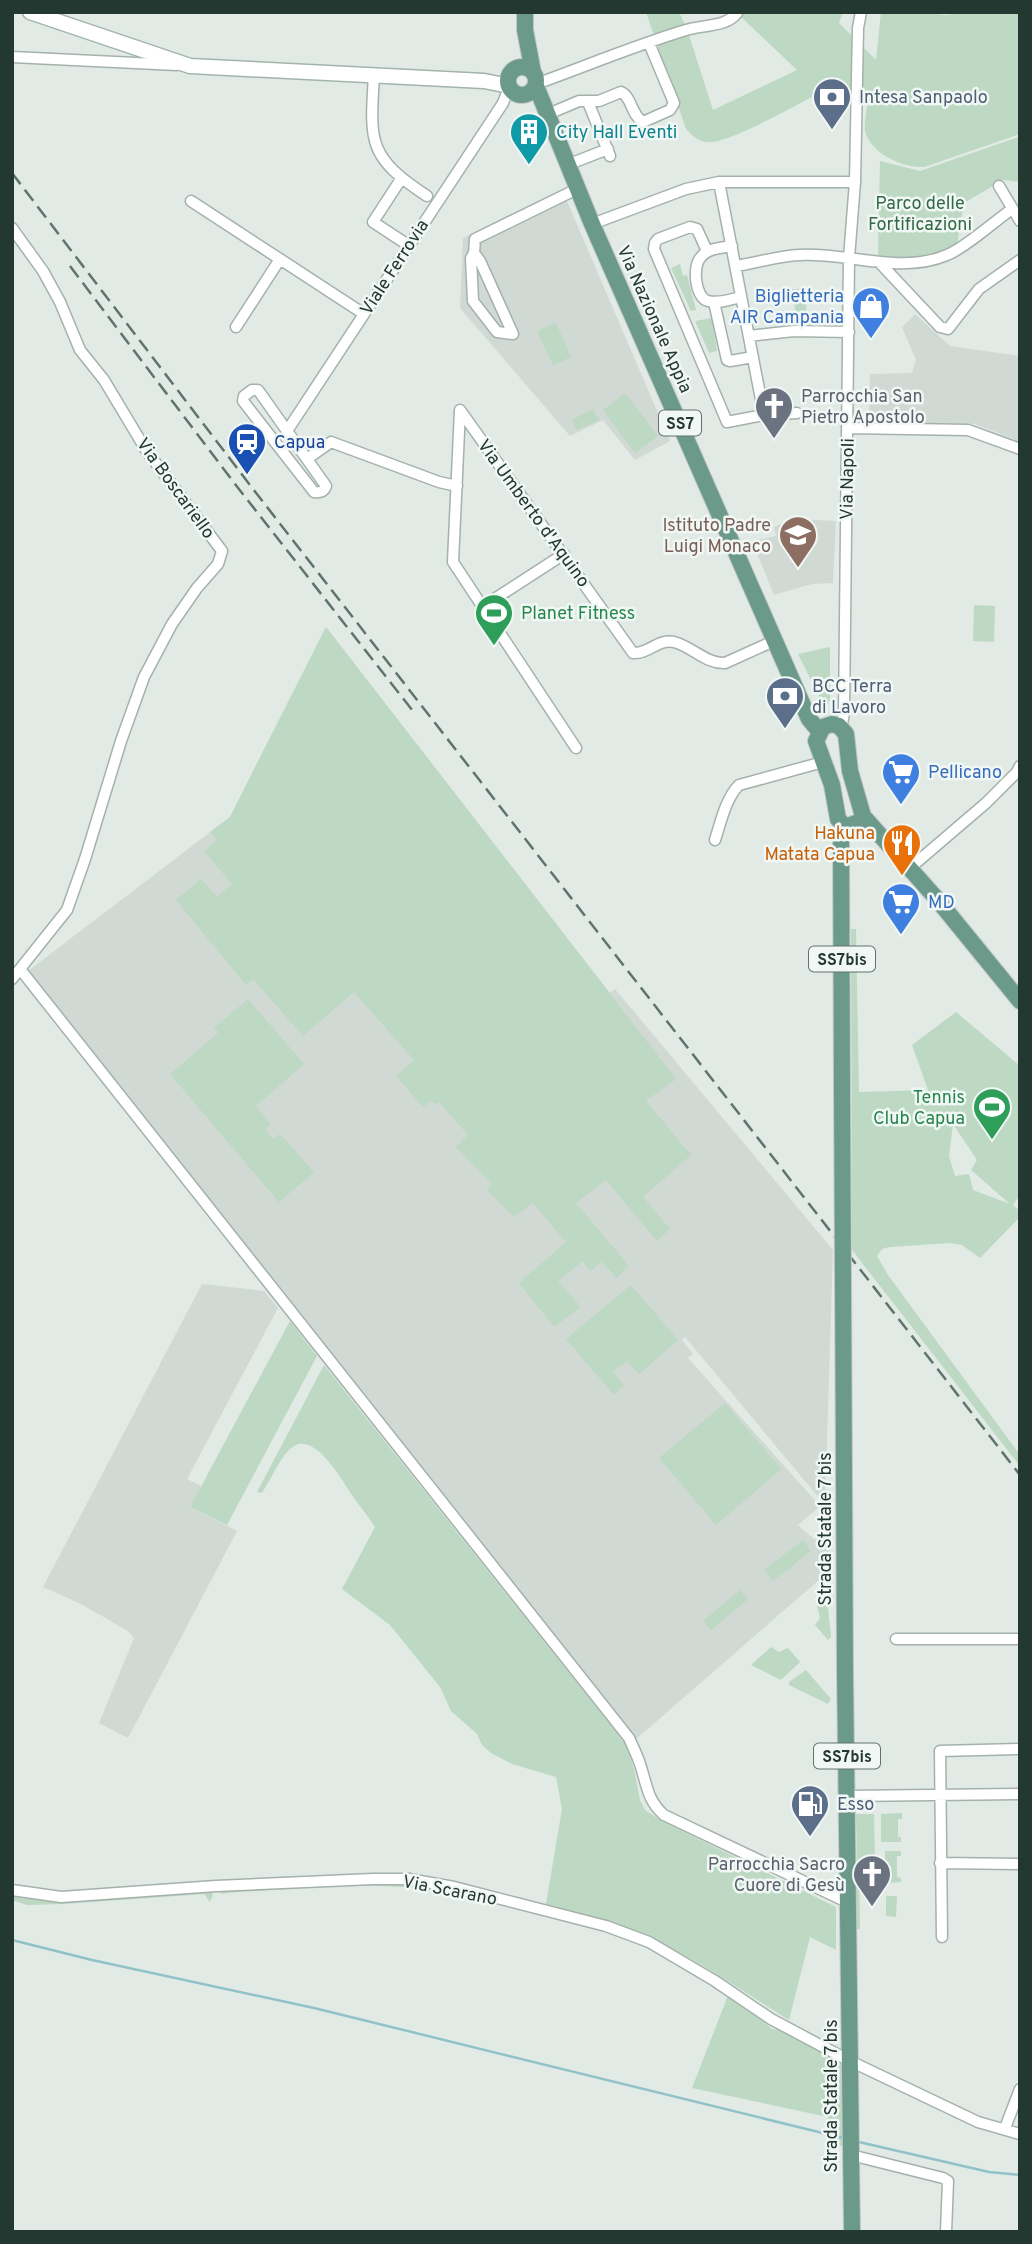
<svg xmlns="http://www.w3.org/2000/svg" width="1032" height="2244" font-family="Overpass,sans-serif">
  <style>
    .built { fill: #d0d9d4 }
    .green { fill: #bdd8c3; fill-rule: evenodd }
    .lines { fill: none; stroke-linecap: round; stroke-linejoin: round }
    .stream { stroke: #90c2c8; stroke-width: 2.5 }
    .minor-casing { stroke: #a5b1ac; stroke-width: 13 }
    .secondary-casing { stroke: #a2b4ac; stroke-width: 17 }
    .primary-casing { stroke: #c2c7c6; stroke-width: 18 }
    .minor { stroke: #fff; stroke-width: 10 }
    .secondary { stroke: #fff; stroke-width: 14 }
    .primary { stroke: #6b9a8b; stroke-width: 16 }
    .rail { stroke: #5e746d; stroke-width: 2.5; stroke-dasharray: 14 7; stroke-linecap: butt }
    .primary-bridge-casing { stroke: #c2c7c6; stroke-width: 18; stroke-linecap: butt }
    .primary-bridge { stroke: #6b9a8b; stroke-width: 16 }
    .labels { text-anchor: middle; stroke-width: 5; stroke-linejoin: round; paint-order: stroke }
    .shield { fill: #f1f7f4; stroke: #62716c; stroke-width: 2 }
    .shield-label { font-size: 16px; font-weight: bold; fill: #243832 }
    .service-label { font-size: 18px; fill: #4e5e75; stroke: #f1f7f4; text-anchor: start }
    .culture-label { font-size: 18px; fill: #0d838f; stroke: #f1f7f4; text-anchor: start }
    .park-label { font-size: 18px; fill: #336a45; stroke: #f1f7f4 }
    .street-label { font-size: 18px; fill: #243832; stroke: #f1f7f4 }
    .shop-label { font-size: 18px; fill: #366cbe; stroke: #f1f7f4; text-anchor: start }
    .worship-label { font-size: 18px; fill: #5b616d; stroke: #f1f7f4; text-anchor: start }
    .transit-label { font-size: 18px; fill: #164399; stroke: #f1f7f4; text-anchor: start }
    .education-label { font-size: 18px; fill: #785e54; stroke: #f1f7f4; text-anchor: end }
    .leisure-label { font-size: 18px; fill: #27864d; stroke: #f1f7f4; text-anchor: start }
    .food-label { font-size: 18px; fill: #c56008; stroke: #f1f7f4; text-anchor: end }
  </style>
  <rect width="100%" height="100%" fill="#e1eae5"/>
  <path class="built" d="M563 192 670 441 635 460 603 420 570 436 460 308 463 238Z
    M915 314 950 346 1020 356V444L1014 442V439L974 424 869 422 870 374 912 373 916 360 902 327Z
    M793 519 836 521 833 583 812 584 774 595 752 541 776 536 774 527Z
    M326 627 610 993 615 989 833 1250 825 1505 685 1337 682 1340 693 1354 688 1358 820 1506 798 1525 814 1539 831 1538 828 1572 635 1740 28 971 230 817Z
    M202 1284 264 1291 278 1308 187 1479 201 1486 190 1507 237 1531 128 1738 99 1723 134 1638 128 1631 81 1604 43 1587Z"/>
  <path class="green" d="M646 12H679L687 29 713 110 797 70 737 13 730 12H843L839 23 876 60 881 12H925L945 15 972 12H1020V134L924 167C903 168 871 154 865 131 864 123 867 111 867 103L832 101 818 94C796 105 729 143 709 142 698 142 693 136 686 129Z
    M1019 137 1020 182 1003 180 964 203 956 250 933 259 878 256 880 161 920 171Z
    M680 264 683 276 687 275 696 310 691 311 671 268Z
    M792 289H804L807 313 796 315Z
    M712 318 717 351 709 353 695 321Z
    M556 323 571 357 553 365 537 331Z
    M625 393 658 436 635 453 603 410Z
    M593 409 599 420 577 430 572 420Z
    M974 605 995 606 994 642 973 641Z
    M326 627 676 1079 646 1101 691 1155 643 1197 670 1229 657 1241 606 1180 576 1203 629 1266 617 1278 602 1262 590 1271 583 1261 558 1281 581 1307 554 1327 519 1283 566 1242 533 1203 514 1217 487 1190 492 1184 456 1147 468 1135 439 1102 435 1104 432 1100 423 1107 396 1076 414 1060 354 992 303 1036 253 979 246 985 176 900 201 879 217 897 232 884 204 851 217 840 210 832 230 817Z
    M830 647V699L827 706H824L798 654Z
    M851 929H856L859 1092 928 1090 912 1045 956 1012 1020 1066V1195L1013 1205 1020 1211V1217L980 1258 962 1245 951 1243 889 1247 882 1249 877 1256 888 1275 1020 1455V1466L852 1250ZM953 1124 977 1160 971 1170 1010 1204 973 1190 969 1174 955 1176 949 1156Z
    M248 999 304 1064 256 1106 271 1124 265 1129 273 1139 280 1134 314 1172 279 1202 170 1074 218 1033 214 1028Z
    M631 1285 678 1340 639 1374 627 1361 613 1372 624 1386 614 1395 566 1339Z
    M290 1321 317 1356 227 1525 190 1507Z
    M324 1365 616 1732 627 1747 634 1769 640 1800 645 1810 662 1821 836 1907V1950L810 1937 789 2020C740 1990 692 1955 639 1933 609 1921 577 1913 546 1904L562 1809 556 1777 512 1764 491 1753 482 1745 477 1734 451 1711 440 1687 390 1625 342 1589 375 1527C369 1518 363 1510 356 1501 344 1485 313 1423 288 1451 279 1460 270 1481 262 1493L257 1492Z
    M725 1403 781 1469 716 1525 659 1458Z
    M803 1540 811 1551 773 1581 764 1570Z
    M740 1590 748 1599 711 1630 703 1621Z
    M827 1597 831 1637 828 1640 815 1625 820 1618 817 1606Z
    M771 1647 779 1652 788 1648 800 1662 781 1680 751 1665Z
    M806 1670 831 1699 828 1704 789 1685V1682Z
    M902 1813V1819H898V1837H901V1842H881V1814Z
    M856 1814H874L875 1864 857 1865Z
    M885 1851H901V1856H897V1877L901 1878V1882L885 1883Z
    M854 1873H859L860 1929H855Z
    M402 1883 473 1895 471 1900C396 1876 315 1889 237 1892L221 1894 220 1889Z
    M208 1889 213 1895 210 1902 204 1894 64 1904 27 1905 12 1900V1894L53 1900Z
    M886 1896H897L896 1917 886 1916Z
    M729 1993 772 2029 783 2030 842 2064 844 2146H827L831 2131 827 2129 828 2117 692 2088Z"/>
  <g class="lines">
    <path class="stream" d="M12 1940 92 1960 314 2008 843 2138
      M859 2142 989 2172 1020 2175"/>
    <defs>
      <path id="minor" d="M12 57 177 65
        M374 75C370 141 367 157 427 196
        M536 84C586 66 636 45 686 30 702 25 727 27 737 13
        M588 102 610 156
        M546 115 579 101H599L621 92C632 97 631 115 643 122L670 110 674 103 649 43
        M567 165 608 149
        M401 179 373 222 408 245
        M719 182 764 415
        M999 186 1020 221
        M191 201 364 314
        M592 224 686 189 719 182H855
        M12 228 43 271 60 302 80 350 104 380 146 450 222 551 218 564 197 588 172 624 144 677 121 741 85 859 67 910 12 979
        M732 246C721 248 708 248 701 257 692 266 695 298 708 301 718 304 732 299 741 297
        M707 251 697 229 690 227 658 239 655 243 654 249 727 422 764 415 797 413
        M474 253 480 261 513 334
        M879 262 940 327 948 329 979 289 1020 260
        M736 266C756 263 778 256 799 255 848 252 900 275 947 255 965 248 995 221 1012 209
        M714 302 727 360 730 361 753 357
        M236 327 280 259
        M513 334 497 332 473 301 471 258 474 253 475 239 577 189
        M749 336 794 331 849 332
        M252 390H258L326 486C324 492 320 493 314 492L243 401 244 396Z
        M848 428 968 430 1020 449
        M287 431 503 103 509 87
        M307 459 331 442 439 482 457 486
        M482 607 564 554
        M841 729 844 713 849 258 855 182 858 28 861 12
        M576 748 453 562 460 410 633 653C649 654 657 639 674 642 693 647 706 664 725 663L776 640
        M715 840C721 821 726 798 739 785L823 762
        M910 868 986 803 1017 772 1020 766
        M20 969 629 1738C633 1747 637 1755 640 1764 647 1785 647 1800 664 1815L849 1903
        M896 1639H1020
        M848 1796 1020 1794
        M940 1863 1020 1864
        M12 1890 61 1897 216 1886 373 1879H409L454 1887 606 1926 649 1942 715 1981 771 2019 850 2061 978 2122 1020 2134
        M942 1937 940 1751 1020 1749
        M1005 2128 1020 2089
        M851 2155 943 2178 948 2181 946 2232"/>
      <path id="secondary" d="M30 12 190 66 484 81 509 86"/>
      <path id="primary" d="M525 12V30L533 72
        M508 81a14 14 0 1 1 28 0a14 14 0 1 1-28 0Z
        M536 86 592 224 809 719 820 732
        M832 724 839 726 846 734 850 771 863 816 859 822 845 827 838 819 832 785 816 741 823 727Z
        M863 816 936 898 1020 1001
        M842 1091 841 836 845 827
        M843 1280 845 1672 852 2232"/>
    </defs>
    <use href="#minor" class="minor-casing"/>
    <use href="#secondary" class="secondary-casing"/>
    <use href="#primary" class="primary-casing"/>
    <use href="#minor" class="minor"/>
    <use href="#secondary" class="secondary"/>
    <use href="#primary" class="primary"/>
    <path class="rail" d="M12 173 253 489 1020 1475
      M70 266 235 484 416 715"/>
    <defs>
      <path id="primary-bridge" d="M842 1091 843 1280"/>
    </defs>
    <use href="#primary-bridge" class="primary-bridge-casing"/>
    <use href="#primary-bridge" class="primary-bridge"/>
  </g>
  <defs>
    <symbol id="bank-pin" viewBox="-11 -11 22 30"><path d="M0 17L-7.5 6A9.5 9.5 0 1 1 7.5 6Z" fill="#5c6f8a" stroke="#f1f7f4"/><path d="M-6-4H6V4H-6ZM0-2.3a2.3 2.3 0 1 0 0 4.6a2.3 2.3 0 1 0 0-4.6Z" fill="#fff"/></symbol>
    <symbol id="building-pin" viewBox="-11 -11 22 30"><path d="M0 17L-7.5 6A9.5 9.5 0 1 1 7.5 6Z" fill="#0f9aa8" stroke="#f1f7f4"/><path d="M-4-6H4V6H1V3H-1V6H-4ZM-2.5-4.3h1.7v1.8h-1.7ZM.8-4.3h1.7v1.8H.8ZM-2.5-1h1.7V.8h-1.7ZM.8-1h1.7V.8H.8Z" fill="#fff"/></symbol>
    <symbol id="shop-pin" viewBox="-11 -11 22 30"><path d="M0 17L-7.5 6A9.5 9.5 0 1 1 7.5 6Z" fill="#3f7fe0" stroke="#f1f7f4"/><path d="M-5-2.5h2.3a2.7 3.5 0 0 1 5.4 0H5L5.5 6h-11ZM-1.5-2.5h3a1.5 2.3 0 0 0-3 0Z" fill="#fff"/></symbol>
    <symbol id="church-pin" viewBox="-11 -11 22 30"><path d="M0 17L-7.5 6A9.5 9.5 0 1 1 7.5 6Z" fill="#6b7280" stroke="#f1f7f4"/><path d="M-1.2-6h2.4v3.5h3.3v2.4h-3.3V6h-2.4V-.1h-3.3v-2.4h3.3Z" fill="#fff"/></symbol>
    <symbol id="station-pin" viewBox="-11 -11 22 30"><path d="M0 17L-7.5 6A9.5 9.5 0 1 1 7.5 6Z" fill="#1a4fb4" stroke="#f1f7f4"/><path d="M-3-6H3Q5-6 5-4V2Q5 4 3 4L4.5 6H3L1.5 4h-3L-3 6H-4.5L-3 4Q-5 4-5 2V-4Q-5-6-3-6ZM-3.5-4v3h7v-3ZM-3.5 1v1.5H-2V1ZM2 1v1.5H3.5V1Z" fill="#fff"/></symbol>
    <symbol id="school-pin" viewBox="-11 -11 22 30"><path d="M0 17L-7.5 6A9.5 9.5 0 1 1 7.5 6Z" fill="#8d6e63" stroke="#f1f7f4"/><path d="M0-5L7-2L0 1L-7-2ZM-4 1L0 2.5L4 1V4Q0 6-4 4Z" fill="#fff"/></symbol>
    <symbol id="stadium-pin" viewBox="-11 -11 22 30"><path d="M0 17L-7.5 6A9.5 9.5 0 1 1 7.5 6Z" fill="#2e9e5b" stroke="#f1f7f4"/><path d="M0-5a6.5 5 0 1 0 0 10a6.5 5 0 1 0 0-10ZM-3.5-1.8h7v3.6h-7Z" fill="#fff"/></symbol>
    <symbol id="supermarket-pin" viewBox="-11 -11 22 30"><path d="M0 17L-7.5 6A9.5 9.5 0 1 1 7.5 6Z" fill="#3f7fe0" stroke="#f1f7f4"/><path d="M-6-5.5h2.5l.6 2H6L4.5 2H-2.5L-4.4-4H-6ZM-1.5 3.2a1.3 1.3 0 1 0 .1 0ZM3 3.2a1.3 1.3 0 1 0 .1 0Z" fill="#fff"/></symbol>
    <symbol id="restaurant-pin" viewBox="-11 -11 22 30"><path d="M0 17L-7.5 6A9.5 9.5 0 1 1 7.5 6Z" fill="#e8710a" stroke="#f1f7f4"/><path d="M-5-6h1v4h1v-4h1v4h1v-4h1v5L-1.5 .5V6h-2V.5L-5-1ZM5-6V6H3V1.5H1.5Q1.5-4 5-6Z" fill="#fff"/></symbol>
    <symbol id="fuel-pin" viewBox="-11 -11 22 30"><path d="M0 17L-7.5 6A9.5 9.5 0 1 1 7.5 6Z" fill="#5c6f8a" stroke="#f1f7f4"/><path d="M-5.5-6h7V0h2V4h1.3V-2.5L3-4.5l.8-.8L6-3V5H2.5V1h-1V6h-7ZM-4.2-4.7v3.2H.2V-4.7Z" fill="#fff"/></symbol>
  </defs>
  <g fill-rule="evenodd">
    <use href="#bank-pin" x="810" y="75" width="44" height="60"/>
    <use href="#building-pin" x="507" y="110" width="44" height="60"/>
    <use href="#shop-pin" x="849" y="284" width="44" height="60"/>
    <use href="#church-pin" x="752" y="384" width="44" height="60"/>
    <use href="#station-pin" x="225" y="420" width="44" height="60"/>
    <use href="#school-pin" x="776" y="513" width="44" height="60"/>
    <use href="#stadium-pin" x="472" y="591" width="44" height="60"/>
    <use href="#bank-pin" x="763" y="674" width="44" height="60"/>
    <use href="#supermarket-pin" x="879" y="750" width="44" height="60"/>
    <use href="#restaurant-pin" x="880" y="821" width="44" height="60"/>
    <use href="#supermarket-pin" x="879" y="880" width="44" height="60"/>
    <use href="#stadium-pin" x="970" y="1085" width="44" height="60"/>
    <use href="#fuel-pin" x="788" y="1782" width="44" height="60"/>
    <use href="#church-pin" x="850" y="1852" width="44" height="60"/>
  </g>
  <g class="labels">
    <g class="shield">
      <rect x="659" y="410.5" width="42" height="25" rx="5"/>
      <rect x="809" y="946.5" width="66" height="25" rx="5"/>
      <rect x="814" y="1743.5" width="66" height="25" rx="5"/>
    </g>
    <g class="shield-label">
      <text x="680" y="429">SS7</text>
      <text x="842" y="965">SS7bis</text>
      <text x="847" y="1762">SS7bis</text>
    </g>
    <g class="service-label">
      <text x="859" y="103">Intesa Sanpaolo</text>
      <text x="812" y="692">BCC Terra<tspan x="812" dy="21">di Lavoro</tspan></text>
      <text x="837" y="1810">Esso</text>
    </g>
    <g class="culture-label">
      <text x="556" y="138">City Hall Eventi</text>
    </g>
    <g class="park-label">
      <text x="920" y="209">Parco delle<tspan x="920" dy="21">Fortificazioni</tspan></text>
    </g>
    <g class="street-label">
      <text transform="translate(394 267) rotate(-57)" y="6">Viale Ferrovia</text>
      <text transform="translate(655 319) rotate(66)" y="6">Via Nazionale Appia</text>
      <text transform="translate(847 479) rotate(-89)" y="6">Via Napoli</text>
      <text transform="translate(176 488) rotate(54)" y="6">Via Boscariello</text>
      <text transform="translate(534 513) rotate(54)" y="6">Via Umberto d'Aquino</text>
      <text transform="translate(825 1529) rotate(-90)" y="6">Strada Statale 7 bis</text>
      <text transform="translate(450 1890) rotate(11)" y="6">Via Scarano</text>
      <text transform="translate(831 2096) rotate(-90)" y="6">Strada Statale 7 bis</text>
    </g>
    <g class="shop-label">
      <text x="844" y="302" text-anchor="end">Biglietteria<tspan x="844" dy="21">AIR Campania</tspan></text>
      <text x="928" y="778">Pellicano</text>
      <text x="928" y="908">MD</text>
    </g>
    <g class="worship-label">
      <text x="801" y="402">Parrocchia San<tspan x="801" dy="21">Pietro Apostolo</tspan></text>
      <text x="845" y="1870" text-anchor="end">Parrocchia Sacro<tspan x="845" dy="21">Cuore di Gesù</tspan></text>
    </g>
    <g class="transit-label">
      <text x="274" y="448">Capua</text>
    </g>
    <g class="education-label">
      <text x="771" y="531">Istituto Padre<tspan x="771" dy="21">Luigi Monaco</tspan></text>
    </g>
    <g class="leisure-label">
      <text x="521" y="619">Planet Fitness</text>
      <text x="965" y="1103" text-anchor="end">Tennis<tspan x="965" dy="21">Club Capua</tspan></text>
    </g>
    <g class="food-label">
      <text x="875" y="839">Hakuna<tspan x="875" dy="21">Matata Capua</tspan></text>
    </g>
  </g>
  <rect width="1032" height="2244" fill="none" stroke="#243832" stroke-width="28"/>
</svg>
